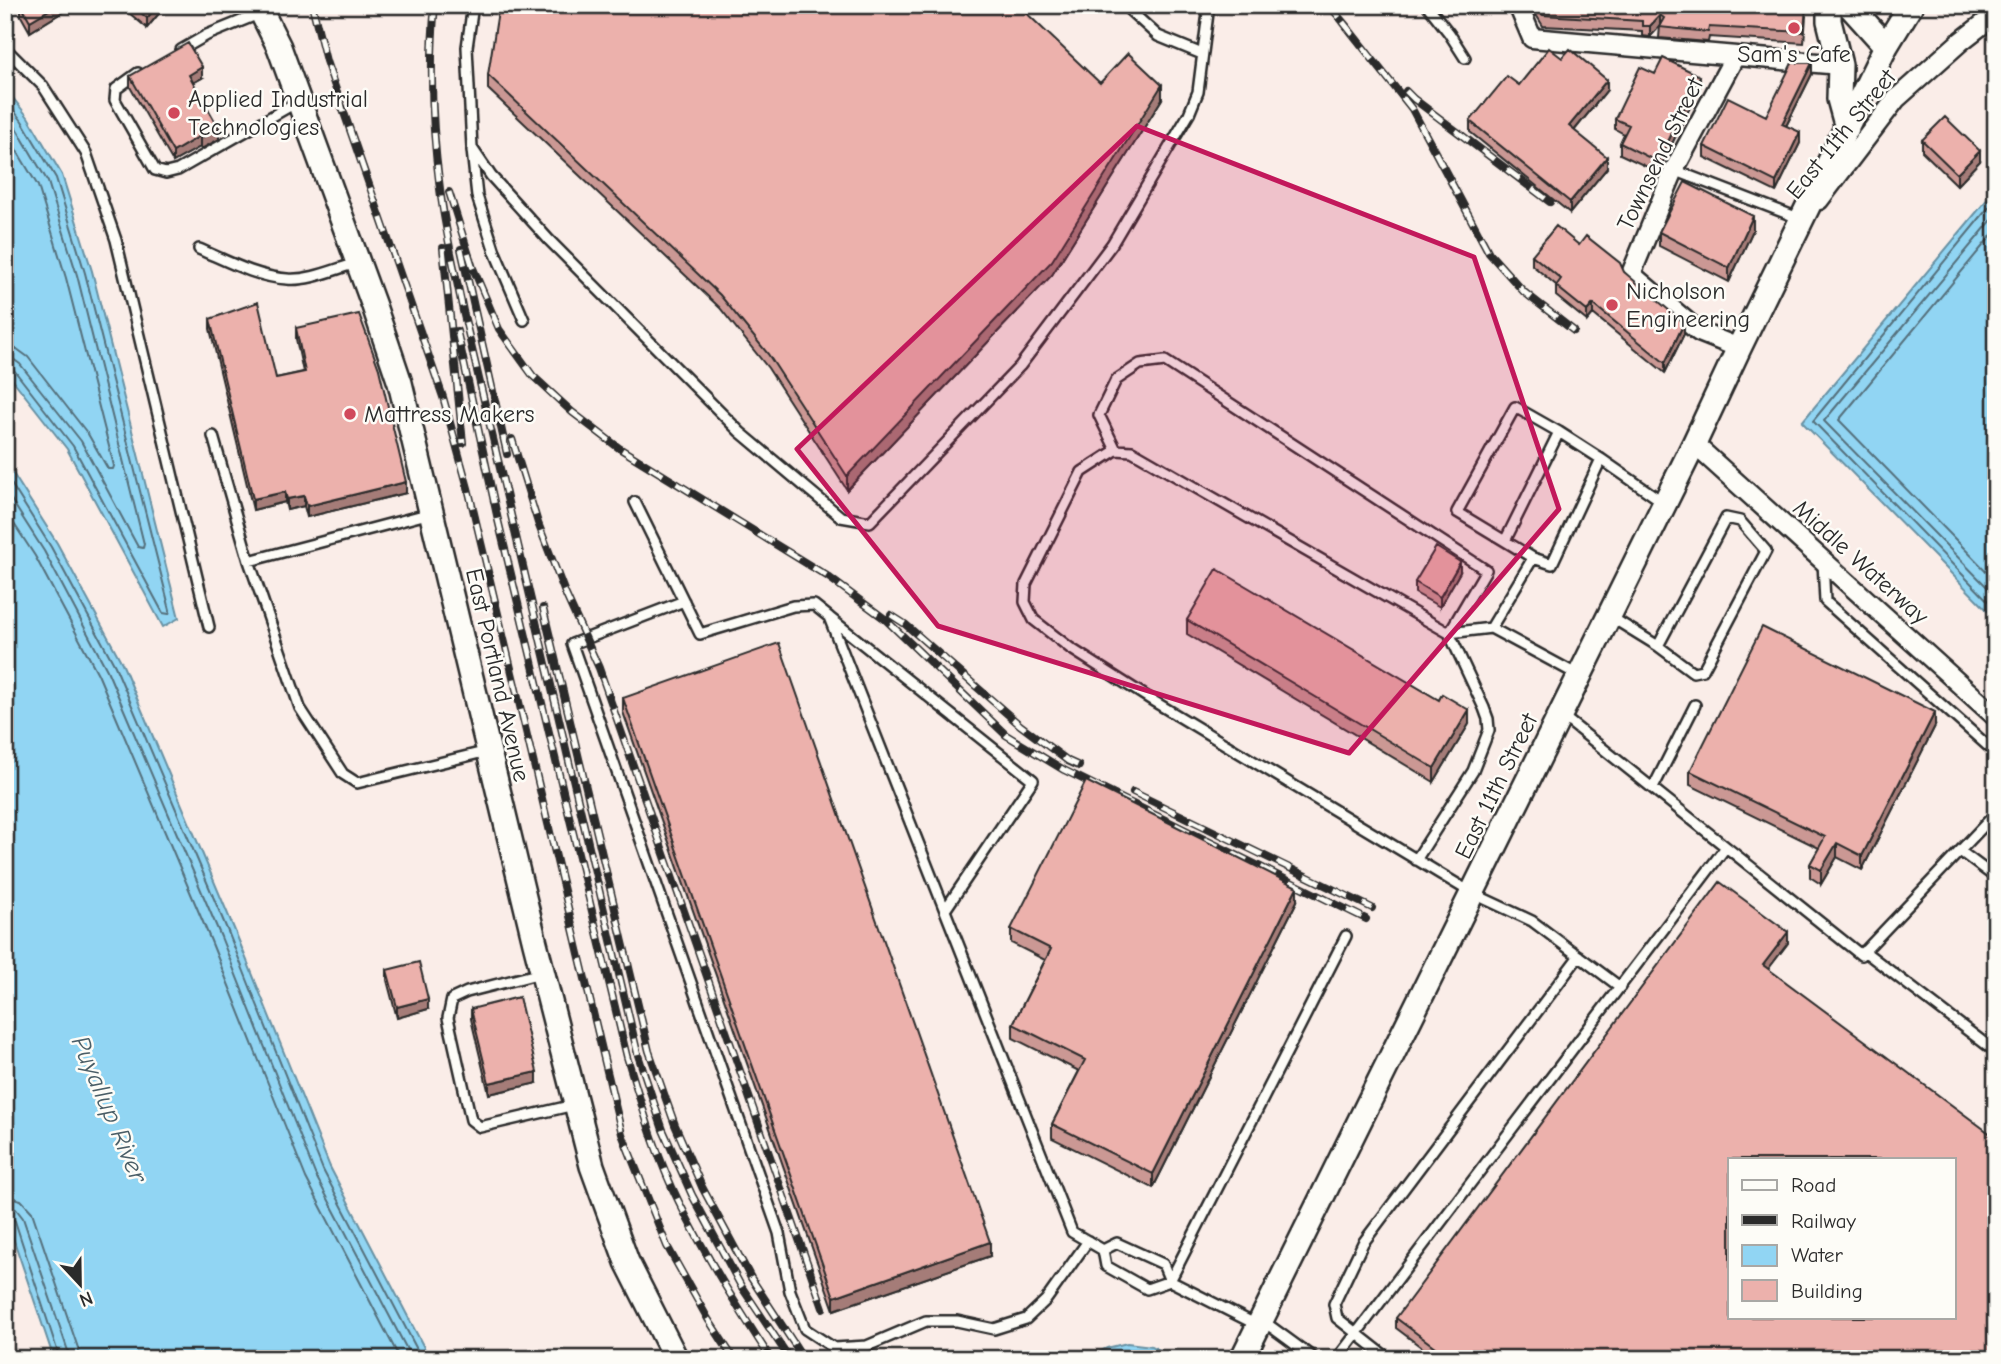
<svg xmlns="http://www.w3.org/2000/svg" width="2001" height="1364" font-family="'Comic Neue',sans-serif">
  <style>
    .water { fill: #91d5f3; stroke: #6891a3; stroke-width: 2 }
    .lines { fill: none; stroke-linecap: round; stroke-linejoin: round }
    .shore { stroke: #546f7b; stroke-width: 2 }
    .service-casing { stroke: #2b2b2b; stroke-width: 14 }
    .minor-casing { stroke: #2b2b2b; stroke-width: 23 }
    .tertiary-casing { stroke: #2b2b2b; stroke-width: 28 }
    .service { stroke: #fdfcf7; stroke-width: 9 }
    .minor { stroke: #fdfcf7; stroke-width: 18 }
    .tertiary { stroke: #fdfcf7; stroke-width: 23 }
    .rail-casing { stroke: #2b2b2b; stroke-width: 8 }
    .rail { stroke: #fdfcf7; stroke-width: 5; stroke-dasharray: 16; stroke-linecap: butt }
    .wall { fill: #cb9894; stroke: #2b2b2b; stroke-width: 2 }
    .shaded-wall { fill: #a57c78; stroke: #2b2b2b; stroke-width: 2 }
    .building { fill: #ecb1ac; stroke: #2b2b2b; stroke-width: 2; fill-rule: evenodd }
    .marked { fill: #c2185b; fill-opacity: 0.2; stroke: #c2185b; stroke-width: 5; stroke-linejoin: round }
    .poi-dot { fill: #d1495b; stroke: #fdfcf7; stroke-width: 2.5 }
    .labels { text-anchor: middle; stroke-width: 5; stroke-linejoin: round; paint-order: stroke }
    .poi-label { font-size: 24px; fill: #2b2b2b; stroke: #fdfcf7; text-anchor: start }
    .street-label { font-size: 24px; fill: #2b2b2b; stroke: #fdfcf7 }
    .water-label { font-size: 26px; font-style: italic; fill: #4a5e67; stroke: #fdfcf7 }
  </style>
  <rect width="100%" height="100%" fill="#faede8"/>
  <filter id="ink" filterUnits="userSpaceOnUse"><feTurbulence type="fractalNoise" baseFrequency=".0143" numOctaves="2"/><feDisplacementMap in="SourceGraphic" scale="14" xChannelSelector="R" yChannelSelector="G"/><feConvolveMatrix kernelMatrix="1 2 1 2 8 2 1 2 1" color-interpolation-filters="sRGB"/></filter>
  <g filter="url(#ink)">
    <path class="water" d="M5 88 28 117 62 175 92 271 179 618 163 627 67 449 5 370Z
      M1990 196 1996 201V619L1802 422Z
      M5 461 57 543 122 663 235 931 330 1167 430 1359H54L5 1214Z
      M1127 1343 1152 1346 1170 1356V1359H1086L1107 1348Z"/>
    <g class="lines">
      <path class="shore" d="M5 99 22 121 56 178 85 273 170 610 169 614 163 613 73 446 14 370 5 367
        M5 113 15 126 48 182 77 275 144 544 143 548 138 547 81 441 20 364 13 359 5 358
        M5 131 38 186 66 278 114 466 113 469H108L88 434 28 357 17 349 5 347
        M1996 206 1989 207 1813 421 1996 609
        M1996 215 1824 421 1996 596
        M1996 230 1839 420 1996 581
        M5 474 51 547 115 666 229 934 323 1170 422 1359
        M5 490 44 551 107 670 221 937 315 1174 412 1359
        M5 510 35 556 98 674 211 941 306 1178 400 1359
        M5 1196 21 1200 32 1212 78 1348 80 1359
        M5 1207 16 1209 23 1218 68 1351 69 1359
        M5 1216 11 1217 15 1221 60 1359"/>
      <defs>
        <path id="service" d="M473 5 467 47 472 148 491 176 549 240 740 432 841 517 870 522 1020 366 1112 244 1189 114 1198 92 1209 5
          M1124 5 1158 36 1202 54
          M1427 5 1449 33 1465 58
          M5 48 43 86 86 153 116 240 209 627
          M181 50 207 35 261 13
          M138 73 116 89 115 100 155 170 166 173 178 170 297 102
          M472 150 477 196 495 252 524 320
          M1674 170 1801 219
          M199 249C227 261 256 277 287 279 310 281 335 269 357 263
          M213 436 249 561 300 708 343 774 357 783 488 751
          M1116 450 1099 415 1116 380 1140 364 1165 361 1486 570 1449 633 1484 708 1488 719 1489 730 1473 771 1416 860
          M1601 459 1663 502
          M635 502 700 634 793 606 814 605 829 617 1072 1232 1103 1250
          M1505 541 1559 432
          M1533 558 1457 512 1515 407 1559 432 1601 459 1552 564 1533 558 1491 628 1578 675
          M249 561 431 513
          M1823 562 1825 601 1989 747 1996 746
          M684 601 572 644 779 1233 790 1291 805 1329 834 1348 867 1346 926 1321H957L994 1329 1026 1319 1046 1300 1088 1241
          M1611 617 1658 646 1726 518 1740 521 1766 551 1703 670 1693 672 1658 646
          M830 618 1033 780 945 910
          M1491 628 1449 633 1132 451 1116 450 1082 472 1026 584 1025 602 1034 620 1070 648 1155 702 1472 893 1532 921 1620 987
          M1561 715 1861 955 1996 813
          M1653 788 1695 705
          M1960 851 1996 878
          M1864 951 1996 1052
          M541 973 467 992 452 999 448 1018 471 1120 480 1127 574 1105
          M1117 1243 1163 1264 1170 1281 1147 1289 1106 1266 1103 1250Z
          M1263 1321 1315 1359
          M1257 1325 1170 1281 1346 936
          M1337 1359 1726 847
          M1389 1359 1337 1318 1334 1304 1363 1243 1579 956"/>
        <path id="minor" d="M1518 5 1532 38 1840 65
          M1735 56 1674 170 1631 274 1699 332 1739 348
          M1819 200 1896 99 1960 42 1996 14
          M1694 444 1996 717"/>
        <path id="tertiary" d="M258 5 279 47 374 306 400 383 535 943 592 1166 627 1262 676 1359
          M1829 5V21L1840 65 1839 99 1847 128
          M1849 5 1886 46
          M1242 1359 1694 444 1739 348 1886 46 1911 5"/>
      </defs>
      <use href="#service" class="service-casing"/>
      <use href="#minor" class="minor-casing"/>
      <use href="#tertiary" class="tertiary-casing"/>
      <use href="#service" class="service"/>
      <use href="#minor" class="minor"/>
      <use href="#tertiary" class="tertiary"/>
      <defs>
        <path id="rail" d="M312 5 326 61 443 397 468 488 622 1134 667 1246 708 1319 734 1359
          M435 5C429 66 432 128 440 189 445 230 455 271 463 311L638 1055 663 1130 692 1195 741 1286 790 1359
          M1329 5 1349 29
          M1343 22 1412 109 1489 253 1524 292 1574 331
          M1406 91 1414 99 1550 202
          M449 192 473 268 499 329 533 376 572 412 619 448 827 576 885 619 1006 735 1064 770 1366 919
          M443 248 463 443
          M461 249 507 454
          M457 331 498 520 627 1057C642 1106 656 1156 679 1202 706 1257 738 1308 771 1359
          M512 439 538 523 565 593 599 668 823 1308
          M543 608 649 1051 675 1125 702 1187 751 1278 804 1359
          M891 615 905 624 1020 725 1068 761 1079 766
          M1133 792 1372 908"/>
      </defs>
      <use href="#rail" class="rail-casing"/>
      <use href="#rail" class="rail"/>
    </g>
    <path class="wall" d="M21 5H74L30 32 21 16Z
      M122 5H166L147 28 122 7Z
      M1530 5H1724L1806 16 1804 43 1709 37 1708 42 1659 38 1660 26 1650 37 1642 36V31L1543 26Z
      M1996 30V51L1991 46V35Z
      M1562 58 1607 90 1574 131 1607 168 1570 213 1470 132V121L1519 85Z
      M1655 74 1700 87 1658 172 1620 154V143L1624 134 1615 129V119Z
      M1812 74 1786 126 1800 143 1776 192 1704 157V146L1766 116Z
      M488 75 1100 83 1162 99 1052 275 847 490 768 368 720 308 488 89Z
      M130 76 202 78 193 83 219 139 201 149 200 147 173 162 130 87Z
      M1922 140 1980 161 1957 185 1922 151Z
      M1753 230 1729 282 1659 246V232Z
      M1579 245 1624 272 1684 334 1665 373 1593 314 1587 321 1556 296V285L1532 265V255Z
      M210 319 276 378 303 372 296 339V328L406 493 307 517 304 506 287 510 285 502 253 510 210 329Z
      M1460 572 1440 607 1415 593V582Z
      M1187 620 1439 700 1469 724 1434 782 1187 634Z
      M623 698 990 1256 834 1310 623 712Z
      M1935 726 1862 870 1837 857 1821 884 1810 877V864L1819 848 1690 785V771Z
      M1297 901 1153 1188 1052 1138V1124L1079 1071 1013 1038V1024L1045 960 1011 943V929Z
      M1788 943 1768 969 1996 1359H1437L1396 1328V1318Z
      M387 970 428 1009 397 1018 387 980Z
      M471 1009 537 1083 489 1094 471 1019Z"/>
    <path class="shaded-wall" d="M57 5H74L30 32V21Z
      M158 5H166L147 28V18Z
      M1660 15V26L1650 37V26Z
      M1812 63V74L1782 134V124Z
      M202 67V78L189 85V75Z
      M1700 76V87L1658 172V162Z
      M1607 80V90L1569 137V126Z
      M1162 85V99L1052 275 847 490V476Z
      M219 128V139L201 149V138Z
      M1800 132V143L1776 192V182Z
      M200 136V147L173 162V152Z
      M1980 151V161L1957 185V174Z
      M1607 157V168L1570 213V202Z
      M1753 216V230L1729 282V268Z
      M1593 304V314L1587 321V311Z
      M1684 323V334L1665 373V363Z
      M406 482V493L307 517V506Z
      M285 492V502L253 510V499Z
      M304 496V506L287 510V499Z
      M1460 562V572L1440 607V597Z
      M1469 710V724L1434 782V768Z
      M1935 712V726L1862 870V856Z
      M1837 843V857L1821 884V870Z
      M1297 887V901L1153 1188V1174Z
      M1788 932V943L1763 976V965Z
      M428 999V1009L397 1018V1007Z
      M537 1072V1083L489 1094V1083Z
      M990 1242V1256L834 1310V1297Z"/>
    <path class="building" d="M21 5H57L30 21Z
      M132 5H158L147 18Z
      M499 5H1018L1100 83 1128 53 1162 85 1052 261 847 476 768 354 720 295 488 75Z
      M1537 5H1723L1755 7V5L1806 6 1804 32 1709 27 1708 32 1659 27 1664 18 1660 15 1650 26H1642V21L1543 15Z
      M1996 30V40L1991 35Z
      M188 43 202 67 189 75 219 128 201 138 200 136 173 152 130 76Z
      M1549 48 1562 58 1570 49 1607 80 1569 126 1607 157 1570 202 1470 121 1507 76 1519 85Z
      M1663 58 1700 76 1658 162 1620 143 1629 125 1615 119 1640 67 1655 74Z
      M1792 63H1812L1782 124 1800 132 1776 182 1704 146 1728 97 1766 116Z
      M1945 117 1980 151 1957 174 1922 140Z
      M1685 182 1753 216 1729 268 1659 232Z
      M1556 226 1579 245 1586 236 1620 263 1624 272 1684 323 1665 363 1593 304 1587 311 1556 286 1561 279 1532 255Z
      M258 302 276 378 305 372 296 328 359 314 379 369 406 482 307 506 304 496 287 499 285 492 253 499 210 319Z
      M1436 547 1460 562 1440 597 1415 582Z
      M1217 569 1439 700 1442 694 1469 710 1434 768 1187 620Z
      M1762 627 1935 712 1862 856 1837 843 1821 870 1810 864 1825 837 1690 771Z
      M779 643 990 1242 834 1297 623 698Z
      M1086 781 1297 887 1153 1174 1052 1124 1085 1060 1013 1024 1051 949 1011 929Z
      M1720 882 1788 932 1763 965 1996 1138V1359H1451L1396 1318ZM1730 1159H1954V1317H1730Z
      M419 962 428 999 397 1007 387 970Z
      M519 997 537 1072 489 1083 471 1009Z"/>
  </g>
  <path class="marked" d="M1137 126 1474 257 1559 509 1349 753 938 626 797 449Z"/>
  <g class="poi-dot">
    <circle cx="1794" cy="28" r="7"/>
    <circle cx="174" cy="113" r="7"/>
    <circle cx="1612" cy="305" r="7"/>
    <circle cx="350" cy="414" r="7"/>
  </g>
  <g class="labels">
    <g class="poi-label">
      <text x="1794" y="62" text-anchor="middle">Sam's Cafe</text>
      <text x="188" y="107">Applied Industrial<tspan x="188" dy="28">Technologies</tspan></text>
      <text x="1626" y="299">Nicholson<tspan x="1626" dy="28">Engineering</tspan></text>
      <text x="364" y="422">Mattress Makers</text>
    </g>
    <g class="street-label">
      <text transform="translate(1841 134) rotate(-51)" y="8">East 11th Street</text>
      <text transform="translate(1660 154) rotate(-64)" y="8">Townsend Street</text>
      <text transform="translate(1861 562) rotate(42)" y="8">Middle Waterway</text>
      <text transform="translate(498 675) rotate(77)" y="8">East Portland Avenue</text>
      <text transform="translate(1496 786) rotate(-64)" y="8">East 11th Street</text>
    </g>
    <g class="water-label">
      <text transform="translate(110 1109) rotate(67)" y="9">Puyallup River</text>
    </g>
  </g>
  <rect width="2001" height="1364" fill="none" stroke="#fdfcf7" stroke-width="28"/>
  <rect x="14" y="14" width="1973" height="1336" fill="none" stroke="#2b2b2b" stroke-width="2.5" filter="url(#ink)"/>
  <rect x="1728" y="1158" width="228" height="161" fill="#fdfcf7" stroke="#a9a8a5" stroke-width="2"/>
  <rect x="1742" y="1180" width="35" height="10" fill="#fdfcf7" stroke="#a9a8a5" stroke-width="2"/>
  <text x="1791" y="1192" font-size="21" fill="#2b2b2b">Road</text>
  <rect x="1742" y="1215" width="35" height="10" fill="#2b2b2b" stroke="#a9a8a5" stroke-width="2"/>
  <text x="1791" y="1228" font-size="21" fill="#2b2b2b">Railway</text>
  <rect x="1742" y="1245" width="35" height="21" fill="#91d5f3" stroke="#a9a8a5" stroke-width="2"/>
  <text x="1791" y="1262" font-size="21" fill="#2b2b2b">Water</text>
  <rect x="1742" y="1280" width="35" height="21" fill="#ecb1ac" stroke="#a9a8a5" stroke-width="2"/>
  <text x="1791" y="1298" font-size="21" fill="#2b2b2b">Building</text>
  <g transform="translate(80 1284) rotate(158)" stroke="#fdfcf7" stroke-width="5" paint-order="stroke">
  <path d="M0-5L12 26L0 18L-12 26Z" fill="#2b2b2b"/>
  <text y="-10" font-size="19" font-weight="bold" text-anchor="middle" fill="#2b2b2b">N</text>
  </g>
</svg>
